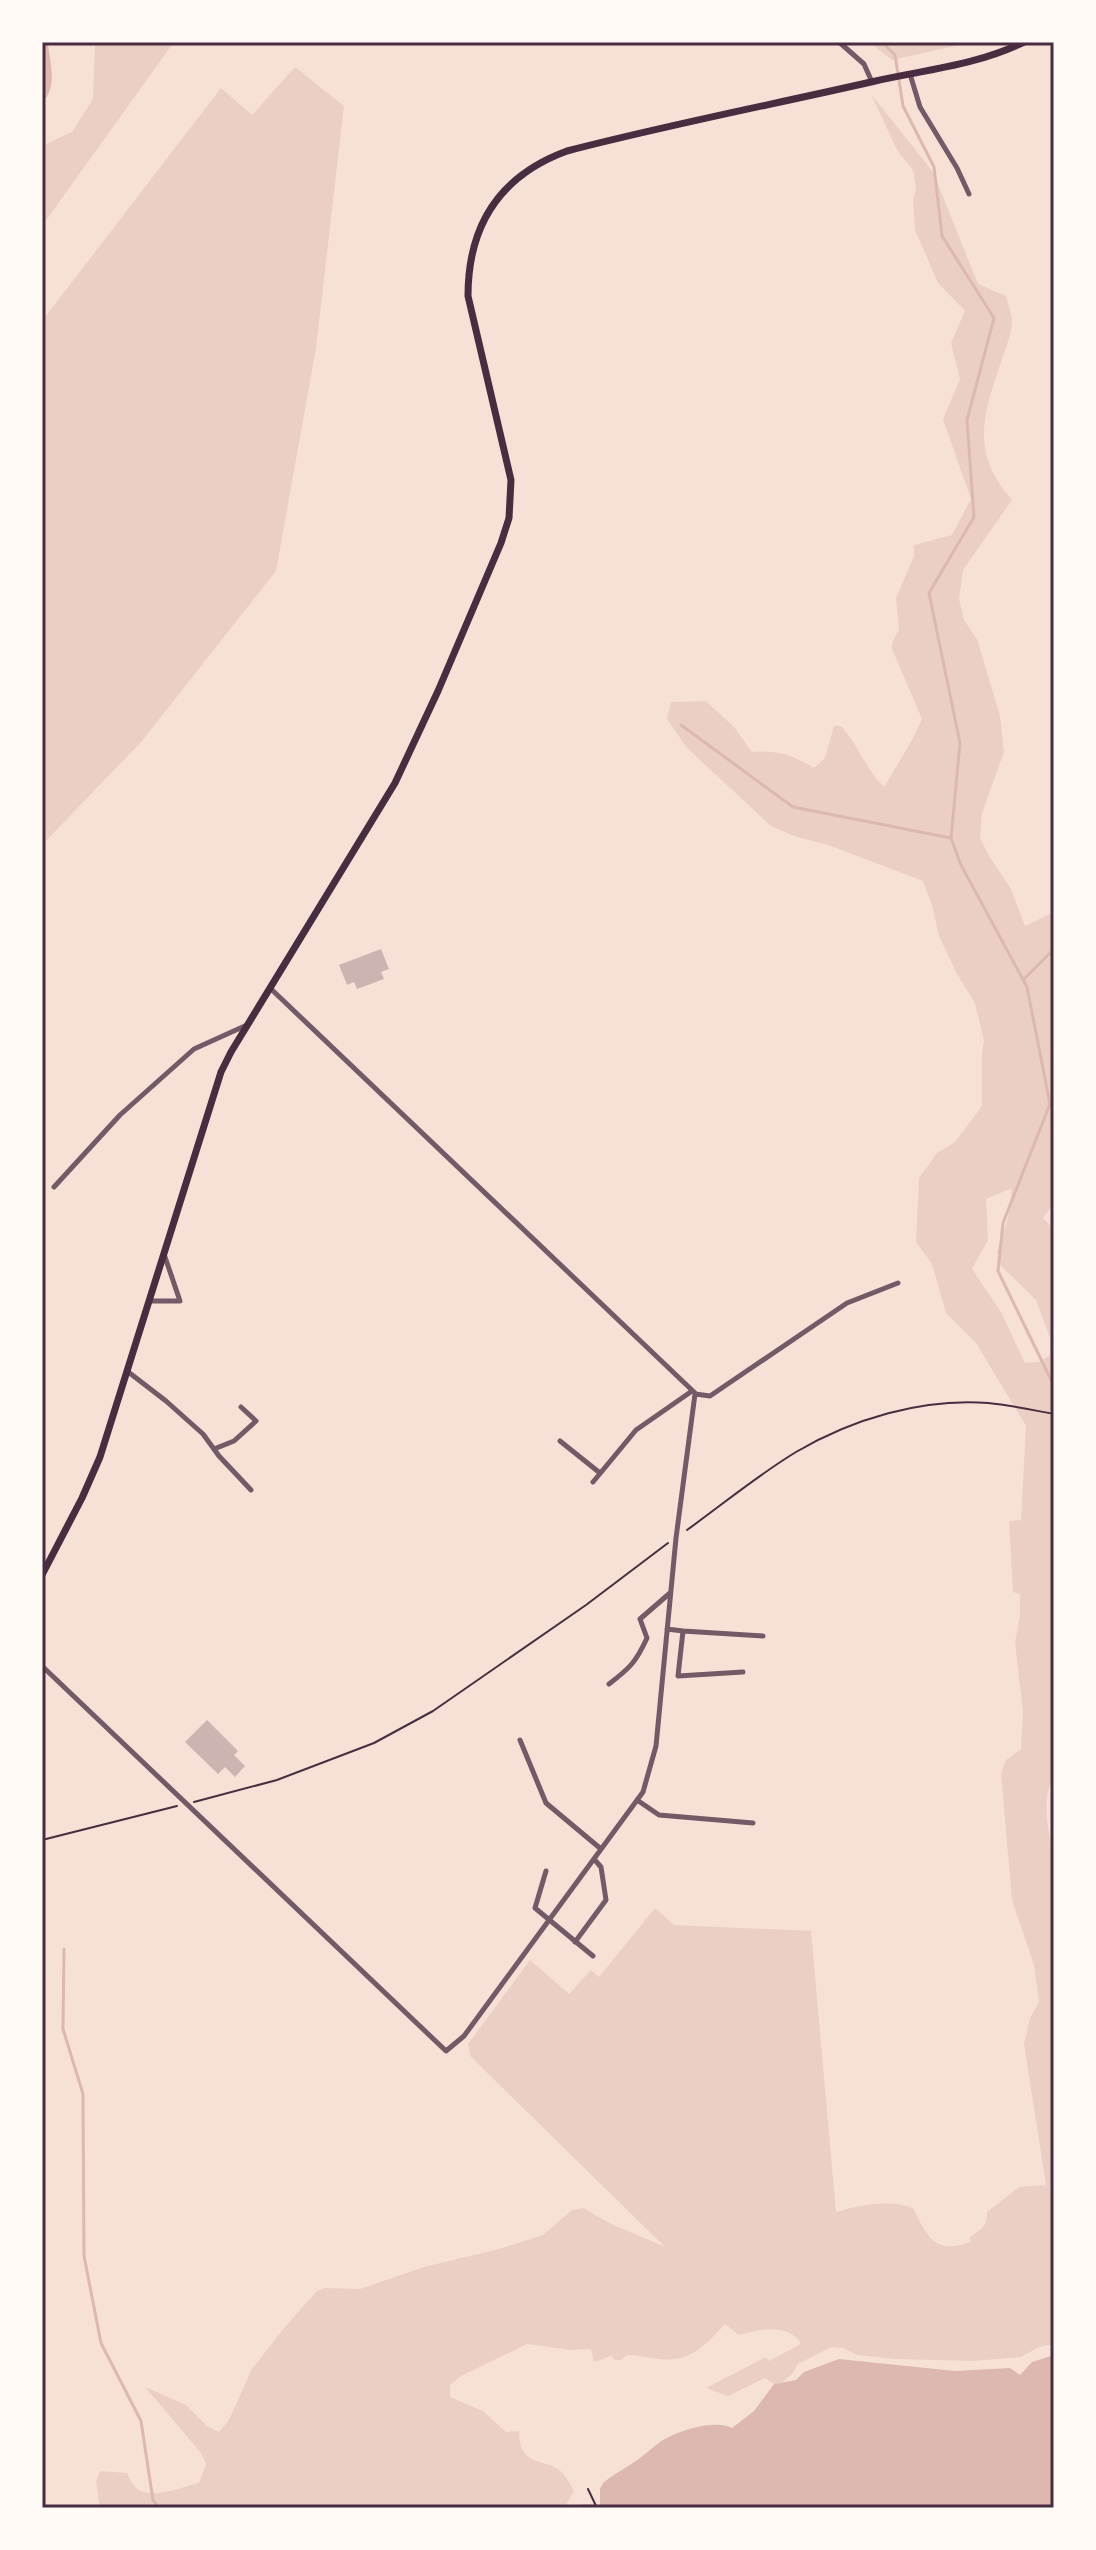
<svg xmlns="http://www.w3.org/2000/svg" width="1096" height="2550" font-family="'IBM Plex Serif',serif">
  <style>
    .green { fill: #ebcfc5; fill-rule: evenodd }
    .water { fill: #dcb8b0 }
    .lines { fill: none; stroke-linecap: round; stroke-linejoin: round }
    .stream { stroke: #dcb8b0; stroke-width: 3 }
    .building { fill: #ccb4b1 }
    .path { stroke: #4a2c40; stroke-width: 2 }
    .minor { stroke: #755966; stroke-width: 5 }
    .secondary { stroke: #4a2c40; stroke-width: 7 }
    .neatline { fill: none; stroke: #4a2c40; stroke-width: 3 }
  </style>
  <rect width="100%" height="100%" fill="#f7e1d7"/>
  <path class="green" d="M95 42H174L42 226V146L72 132 93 99Z
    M869 42H973L892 60Z
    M295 67 344 106 316 348 276 571 142 741 42 845V321L221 88 252 115Z
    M871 94 933 172 978 284 1006 296C1008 304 1011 312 1012 320 1012 334 1005 349 1001 362 983 416 970 452 1012 500L963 570 959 599 964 620 977 639 1000 716 1004 752 982 813 980 838 989 856 1011 889 1025 926 1054 912V1203L1043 1218 1054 1229V1778C1041 1797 1048 1825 1051 1847H1054V2344L1039 2347 1021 2357 974 2361 893 2359 857 2355 843 2348 831 2347 798 2364 792 2374 783 2382 774 2384 765 2378 728 2396 706 2388 766 2357 769 2361 801 2344C790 2323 758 2329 739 2335L725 2324C706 2345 690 2363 659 2359 648 2358 638 2355 627 2355L621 2360H615L611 2356 594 2362 591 2349 571 2350 527 2344 461 2376 450 2385V2397L483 2411 506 2432 519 2431C519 2465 539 2458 558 2469 565 2474 570 2484 574 2491L564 2508H100L96 2481 100 2471 127 2473C130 2479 132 2486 139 2490 154 2499 182 2487 199 2483L206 2464 201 2453 145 2387 186 2405 207 2426 219 2432 229 2420 252 2369 284 2328 317 2291 325 2288 360 2289 424 2267 499 2249 543 2235 572 2210 584 2208C608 2225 637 2234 665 2247L471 2057 468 2044 530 1960 569 1994 591 1970 599 1977 655 1908 674 1925 811 1931 836 2212C859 2205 890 2199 913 2208 927 2236 934 2255 970 2242V2237C981 2230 988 2226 987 2212L1019 2187 1046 2185 1024 2044 1030 2018 1039 2002 1034 1965 1012 1900 1001 1773 1006 1760 1021 1749 1023 1712 1015 1642 1020 1616V1594L1013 1592 1009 1521 1021 1520 1026 1426 976 1343 946 1313 932 1264 916 1242 919 1178 937 1153 955 1142 982 1106V1052L984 1041 975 1003 957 974 939 936 932 905 923 881 828 845 794 836 771 826 687 748 667 719 671 702 706 701 734 727 752 752C777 750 793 755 814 768L825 758 834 726H841C859 746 865 768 884 787L912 740 922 719 892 649V643L899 629 896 598 914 556V545L952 535 971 499 943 419 960 379 951 343 965 311 938 283 915 230 913 201 916 188 913 170 897 150ZM1012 1188 1008 1218 997 1252 1001 1266 1036 1300 1050 1338V1355L1039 1362 1025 1363 1001 1312 972 1269 988 1240 986 1199Z"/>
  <path class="water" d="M42 42 48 44C50 61 58 89 42 102Z
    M1054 2355V2508H572L584 2504 600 2505V2489L603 2483C615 2473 628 2467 640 2458 647 2453 653 2447 660 2442 677 2431 714 2419 732 2428L754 2411 774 2384 796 2380 804 2372 839 2359 955 2371 1010 2368 1020 2375 1032 2362Z"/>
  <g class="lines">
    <path class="stream" d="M882 42 895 55 903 106 934 167 942 236 994 318 967 420 974 517 929 593 960 743 951 838 961 865 1027 987 1050 1104 1003 1223 998 1271 1054 1386
      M681 725 793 807 951 838
      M1023 980 1054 949
      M64 1949 63 2029 83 2094 84 2256 101 2343 141 2421 153 2500 159 2508"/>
  </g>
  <path class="building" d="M381 949 389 969 381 972 384 979 357 989 354 982 347 985 339 965Z
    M207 1720 238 1751 234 1755 245 1766 235 1777 225 1767 218 1774 185 1742Z"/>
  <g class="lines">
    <path class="path" d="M687 1530C723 1504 758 1475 796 1452 852 1419 922 1398 988 1403 1010 1405 1032 1410 1054 1414
      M194 1802 277 1780 374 1743 433 1711 586 1605 668 1543
      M42 1840 177 1806
      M588 2489 597 2508"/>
    <path class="minor" d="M839 42 864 64 872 82
      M910 74 920 107 957 168 969 194
      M270 988 695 1393
      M54 1187 120 1115 194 1049 247 1025
      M149 1301H180L164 1254
      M127 1371 166 1401 203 1434 219 1456 251 1490
      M560 1441 600 1473
      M214 1449 234 1441 256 1421 241 1407
      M593 1482 636 1430 692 1391
      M667 1629 683 1631 678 1676 743 1672
      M683 1631 763 1636
      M42 1666 446 2051 464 2036 643 1792 656 1746 676 1538 695 1394 710 1396 847 1303 898 1283
      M609 1684C630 1668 636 1662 647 1638L640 1619 670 1593
      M520 1740 546 1803 601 1849
      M637 1800 659 1815 753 1823
      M546 1871 535 1908 593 1956
      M575 1942 606 1900 601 1867 594 1859"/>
    <path class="secondary" d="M42 1575 82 1498 100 1457 221 1072 231 1052 395 783 438 691 501 543 509 518 511 480 468 296C468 225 499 176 567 151 667 125 770 105 871 82 923 70 975 66 1024 42"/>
  </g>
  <rect width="1096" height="2550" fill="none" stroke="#fffaf5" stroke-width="88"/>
  <rect x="44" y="44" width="1008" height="2462" class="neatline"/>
</svg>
